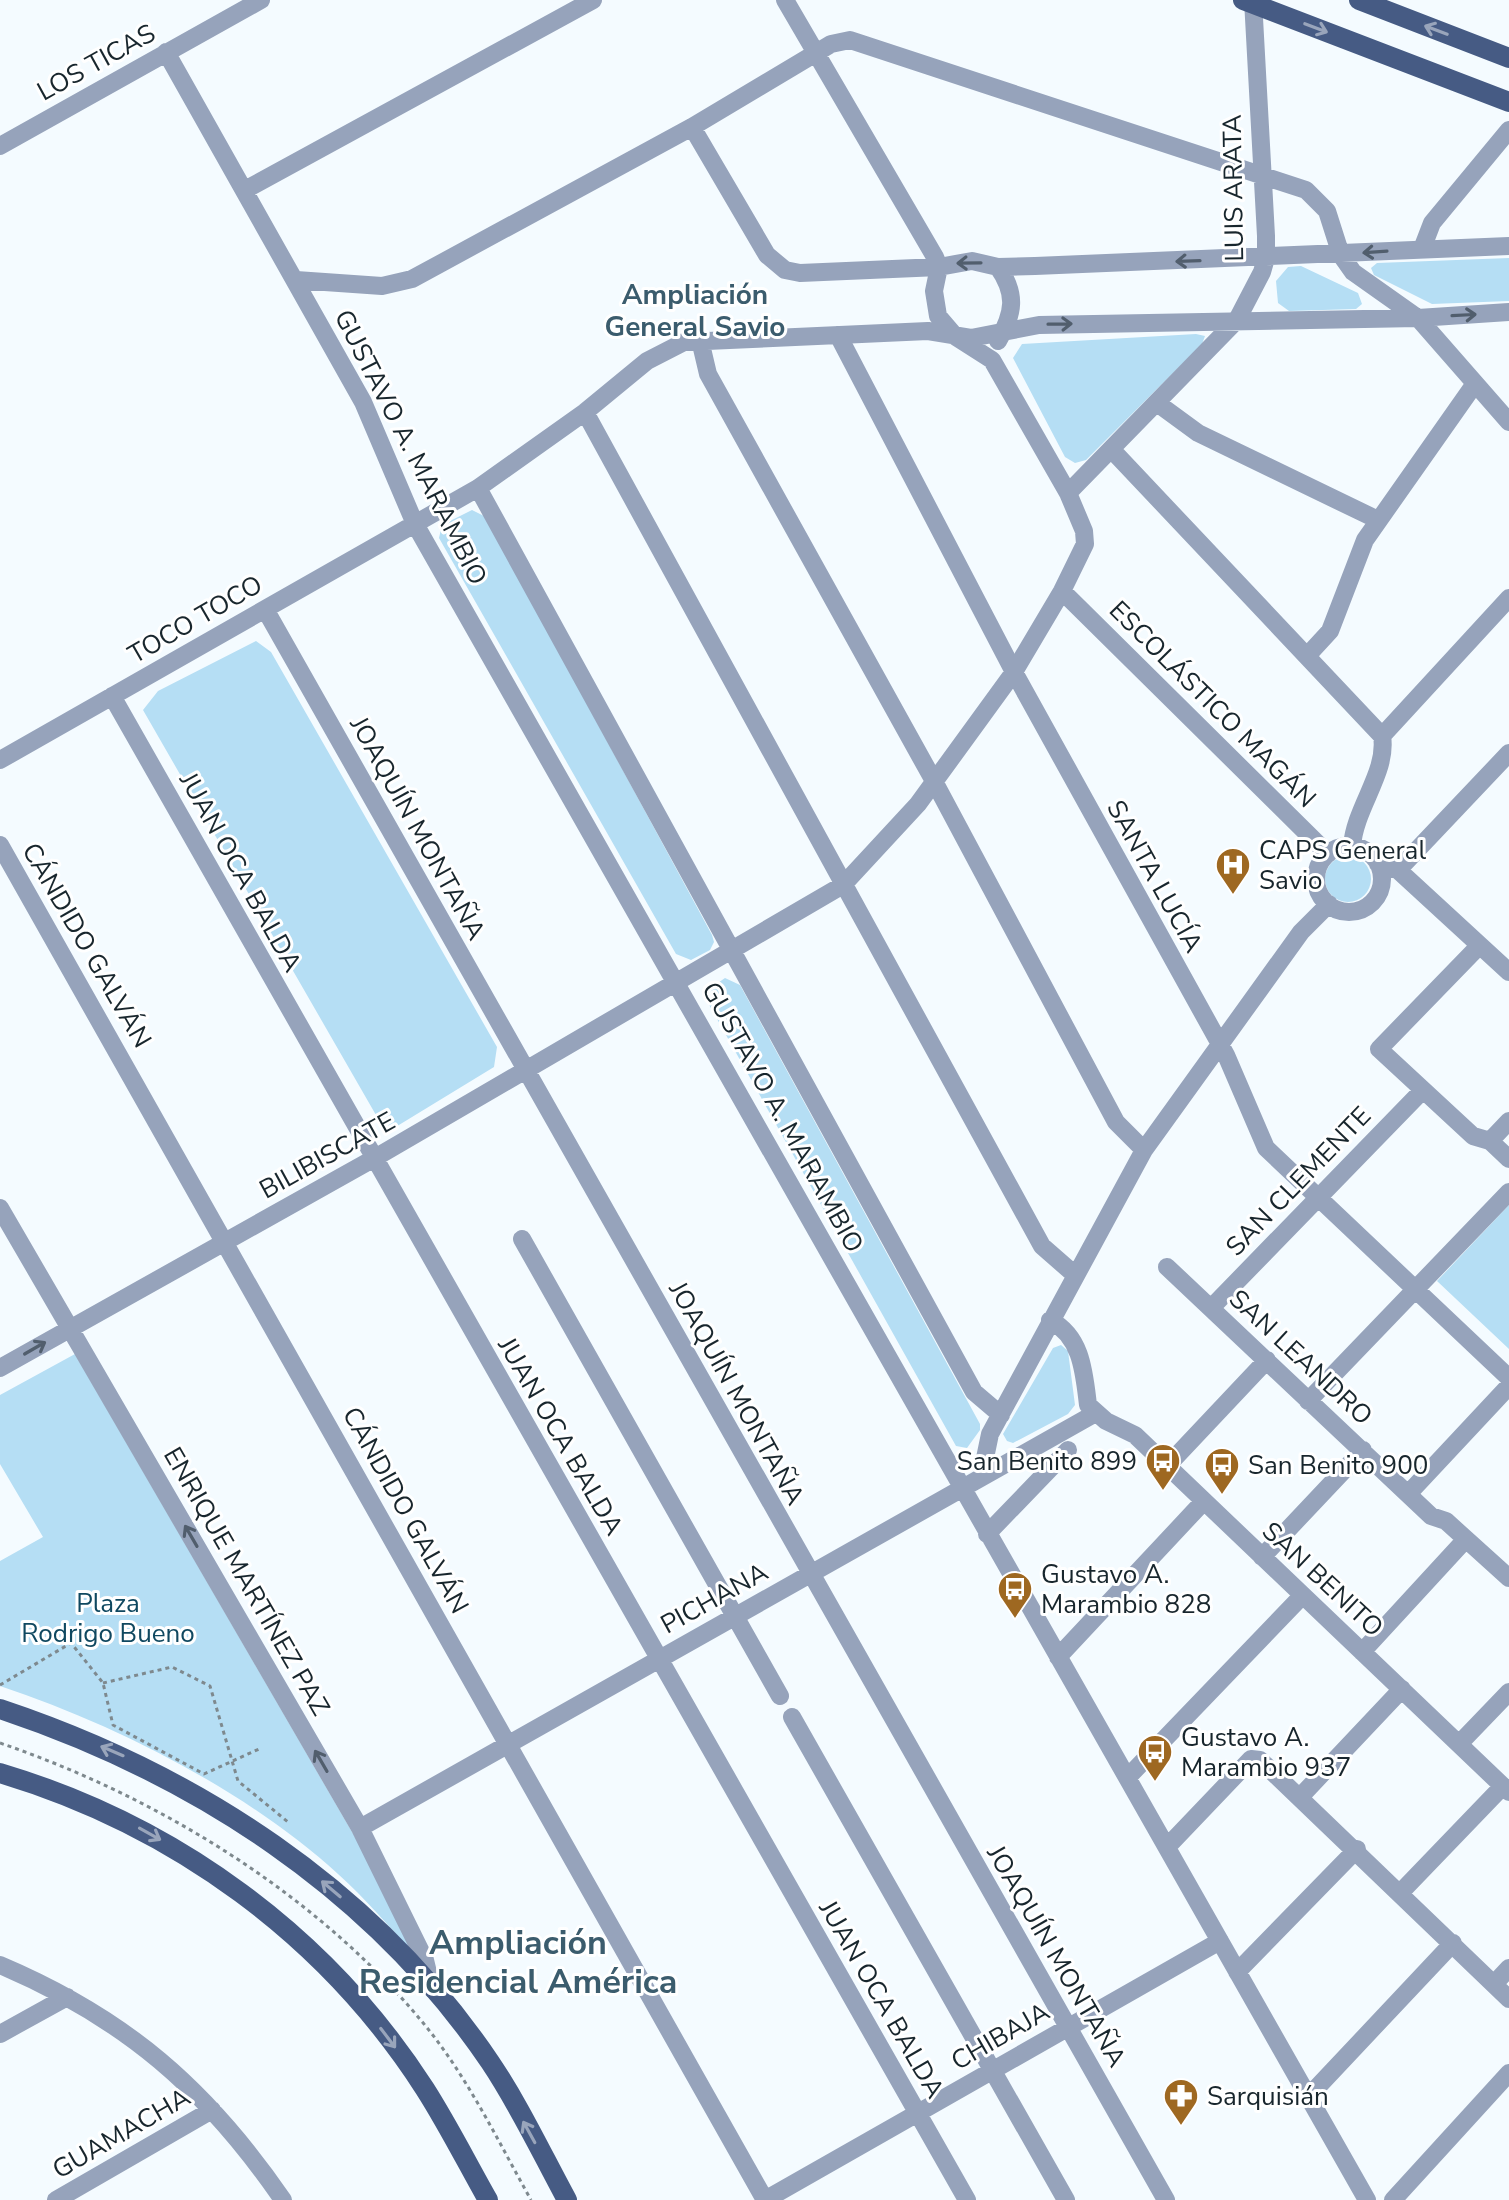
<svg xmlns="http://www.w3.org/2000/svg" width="1509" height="2200" font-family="'Nunito Sans',sans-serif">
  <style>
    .green { fill: #b5def4 }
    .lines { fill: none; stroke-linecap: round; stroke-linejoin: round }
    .path { stroke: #7e898e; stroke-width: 3; stroke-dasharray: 4 4; stroke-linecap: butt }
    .minor { stroke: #96a3bb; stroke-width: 18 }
    .major { stroke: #465b84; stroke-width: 20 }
    .oneway { stroke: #99a5bb }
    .oneway2 { stroke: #515e6d }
    .labels { text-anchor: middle; stroke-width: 6; stroke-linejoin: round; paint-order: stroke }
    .street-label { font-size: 26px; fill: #18262d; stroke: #fff }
    .poi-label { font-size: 26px; fill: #18262d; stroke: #fff; text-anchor: start }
    .park-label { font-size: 26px; fill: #0f4860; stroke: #fff }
    .neighbourhood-label { font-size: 28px; font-weight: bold; fill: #3b5c6d; stroke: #fff }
    .district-label { font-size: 34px; font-weight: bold; fill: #3b5c6d; stroke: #fff }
  </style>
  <rect width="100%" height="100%" fill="#f4fbff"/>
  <path class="green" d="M1509 258V301L1432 304 1374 275 1371 268 1377 263Z
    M1301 266 1358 293 1362 304 1356 309 1289 311 1278 303 1276 281 1288 267Z
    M1196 334 1205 336 1202 344 1086 460 1075 463 1065 457 1013 358 1022 344Z
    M472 510 486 517 712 935 714 942 710 950 691 960 676 954 439 538 442 525Z
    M256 641 271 652 497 1047 494 1067 394 1128 380 1122 143 710 158 691Z
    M1325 879a23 23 0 1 1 46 0a23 23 0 1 1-46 0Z
    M725 978 740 985 980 1424V1430L967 1448 956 1446 707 1001 712 987Z
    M1509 1205V1349L1437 1281Z
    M1061 1345 1068 1351 1075 1405 1068 1414 1013 1443 1007 1441 1003 1434 1053 1348Z
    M75 1354 366 1856 414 1953C389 1927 365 1898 338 1874 247 1791 117 1725 0 1686V1561L43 1537 0 1464V1395Z"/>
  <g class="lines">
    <path class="path" d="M103 1683 172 1667 210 1686 238 1781 288 1822
      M0 1685 71 1643 103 1683 113 1725 204 1774 259 1749
      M0 1743C158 1797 317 1894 424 2024 467 2076 498 2141 531 2200"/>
    <path class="minor" d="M166 52 363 402 415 524 1367 2200
      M692 127 767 255 785 270 800 273 939 267 972 261 998 267 1035 266 1509 246
      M0 146 261 0
      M245 190 593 0
      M1422 249 1432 223 1509 130
      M296 280 382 286 412 279 692 127 831 44 850 40 1306 190 1327 211 1341 255 1353 272 1418 318 1509 422
      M838 335 1014 672 1226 1055 1266 1148 1509 1378
      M700 340 708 374 935 783 1116 1122 1144 1150
      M998 341C1014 313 1017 294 998 267
      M1157 403 1198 433 1378 520
      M585 412 1042 1246 1074 1274
      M1112 450 1382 736C1388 772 1355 807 1352 846
      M478 488 974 1392 1001 1415
      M1068 493 1237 320 1262 272 1266 258V236L1253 0
      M1062 591 1328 854
      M265 609 1166 2200
      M1307 656 1330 631 1365 540 1474 385
      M112 696 967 2200
      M1382 736 1509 598
      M0 760 478 488 585 412 647 361 684 342 928 331 971 338 1039 325 1418 318 1509 312
      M0 845C258 1295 509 1749 765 2200
      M1316 879a33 33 0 1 1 66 0a33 33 0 1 1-66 0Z
      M1378 864 1398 870 1509 972
      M1398 870 1509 753
      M1479 946 1379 1049 1473 1136 1490 1141 1509 1159
      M1490 1141 1509 1121
      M0 1208 360 1828 425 1960 432 1989
      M522 1239 780 1696
      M1167 1267 1431 1516 1446 1521 1509 1578
      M1211 1308 1423 1090
      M1050 1320C1082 1337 1084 1372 1088 1405L1106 1421 1135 1435 1509 1792
      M0 1368 373 1159 843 885 918 804 1014 672 1062 591 1085 544 1084 531 1068 493 992 360 956 337 938 316 934 291 939 267 935 257 785 0
      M1308 1401 1509 1192
      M1167 1466 1267 1360
      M988 1471 985 1458 990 1434 1144 1150 1301 932 1329 904
      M1408 1494 1509 1386
      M987 1534 1068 1450
      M1262 1557 1363 1450
      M1362 1652 1466 1539
      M1058 1657 1204 1501
      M792 1717 1066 2200
      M1459 1744 1509 1692
      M1128 1777 1302 1596
      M1300 1797 1402 1689
      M360 1828 1094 1414
      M1167 1847 1251 1759 1260 1760 1509 1999
      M1401 1892 1503 1786
      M0 1965C125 2018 206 2088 283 2200
      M1237 1972 1357 1849
      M1494 1984 1509 1968
      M0 2034 67 1997
      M1309 2096 1453 1943
      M56 2200 212 2110
      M765 2200 1220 1941
      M1393 2200 1509 2073"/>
    <path class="major" d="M1243 0 1509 102
      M1359 0 1509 58
      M0 1709C195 1774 373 1889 490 2062 519 2105 542 2154 567 2200
      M0 1773C174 1825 326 1935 425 2089 448 2125 467 2163 488 2200"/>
  </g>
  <defs><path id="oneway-shaft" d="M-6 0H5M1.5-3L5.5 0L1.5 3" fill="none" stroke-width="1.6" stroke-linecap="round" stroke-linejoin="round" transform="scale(2)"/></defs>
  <g class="oneway">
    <use href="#oneway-shaft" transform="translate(1316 28) rotate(21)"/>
    <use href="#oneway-shaft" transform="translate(1436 30) rotate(-159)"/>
    <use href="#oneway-shaft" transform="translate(112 1751) rotate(-157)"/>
    <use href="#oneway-shaft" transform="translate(150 1834) rotate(29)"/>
    <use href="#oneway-shaft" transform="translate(331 1889) rotate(-140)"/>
    <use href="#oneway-shaft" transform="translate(388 2038) rotate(53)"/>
    <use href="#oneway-shaft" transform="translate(529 2132) rotate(-119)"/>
  </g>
  <g class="oneway2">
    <use href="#oneway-shaft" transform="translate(1375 252) rotate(176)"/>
    <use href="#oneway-shaft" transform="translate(1188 261) rotate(178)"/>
    <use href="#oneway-shaft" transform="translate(969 263) rotate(179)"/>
    <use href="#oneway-shaft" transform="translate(1464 315) rotate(-3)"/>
    <use href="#oneway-shaft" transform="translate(1060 324) rotate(-1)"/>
    <use href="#oneway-shaft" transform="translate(35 1348) rotate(-30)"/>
    <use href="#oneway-shaft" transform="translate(191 1536) rotate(-120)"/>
    <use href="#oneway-shaft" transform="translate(321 1761) rotate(-120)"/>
  </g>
  <defs>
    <symbol id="hospital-pin" viewBox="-11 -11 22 30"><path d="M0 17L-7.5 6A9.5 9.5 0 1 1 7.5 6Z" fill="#9e6821" stroke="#fff"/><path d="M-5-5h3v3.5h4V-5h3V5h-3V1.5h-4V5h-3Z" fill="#fff"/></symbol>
    <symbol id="bus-pin" viewBox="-11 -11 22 30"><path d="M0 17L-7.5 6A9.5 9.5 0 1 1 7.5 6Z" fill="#9e6821" stroke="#fff"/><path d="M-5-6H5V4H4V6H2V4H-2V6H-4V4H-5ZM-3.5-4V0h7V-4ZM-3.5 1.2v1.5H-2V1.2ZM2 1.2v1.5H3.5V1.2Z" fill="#fff"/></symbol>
    <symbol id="pharmacy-pin" viewBox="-11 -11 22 30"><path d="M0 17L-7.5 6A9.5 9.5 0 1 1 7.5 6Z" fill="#9e6821" stroke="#fff"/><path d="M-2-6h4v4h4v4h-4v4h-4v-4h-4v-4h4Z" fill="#fff"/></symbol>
  </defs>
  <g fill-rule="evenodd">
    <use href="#hospital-pin" x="1213" y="845" width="40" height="54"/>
    <use href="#bus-pin" x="1143" y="1441" width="40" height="54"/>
    <use href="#bus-pin" x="1202" y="1445" width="40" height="54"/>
    <use href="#bus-pin" x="995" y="1569" width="40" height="54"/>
    <use href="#bus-pin" x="1135" y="1732" width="40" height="54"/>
    <use href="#pharmacy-pin" x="1161" y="2076" width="40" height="54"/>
  </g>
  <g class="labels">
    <g class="street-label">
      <text transform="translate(96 62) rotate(-29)" y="9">LOS TICAS</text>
      <text transform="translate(1233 188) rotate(-91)" y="9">LUIS ARATA</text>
      <text transform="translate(411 447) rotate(63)" y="9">GUSTAVO A. MARAMBIO</text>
      <text transform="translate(195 619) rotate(-30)" y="9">TOCO TOCO</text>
      <text transform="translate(1213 704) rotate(45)" y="9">ESCOLÁSTICO MAGÁN</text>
      <text transform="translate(418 828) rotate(61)" y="9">JOAQUÍN MONTAÑA</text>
      <text transform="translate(241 872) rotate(61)" y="9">JUAN OCA BALDA</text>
      <text transform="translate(1155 876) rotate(61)" y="9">SANTA LUCÍA</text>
      <text transform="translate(87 945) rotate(60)" y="9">CÁNDIDO GALVÁN</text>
      <text transform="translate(783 1117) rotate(61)" y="9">GUSTAVO A. MARAMBIO</text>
      <text transform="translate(327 1155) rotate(-29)" y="9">BILIBISCATE</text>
      <text transform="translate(1298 1181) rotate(-46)" y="9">SAN CLEMENTE</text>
      <text transform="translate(1301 1357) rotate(43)" y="9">SAN LEANDRO</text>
      <text transform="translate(737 1393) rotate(61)" y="9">JOAQUÍN MONTAÑA</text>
      <text transform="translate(561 1436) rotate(60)" y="9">JUAN OCA BALDA</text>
      <text transform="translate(406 1510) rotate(61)" y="9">CÁNDIDO GALVÁN</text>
      <text transform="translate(1323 1579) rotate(43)" y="9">SAN BENITO</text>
      <text transform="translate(247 1581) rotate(60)" y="9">ENRIQUE MARTÍNEZ PAZ</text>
      <text transform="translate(714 1598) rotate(-29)" y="9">PICHANA</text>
      <text transform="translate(1057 1956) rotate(60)" y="9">JOAQUÍN MONTAÑA</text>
      <text transform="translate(882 1999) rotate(60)" y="9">JUAN OCA BALDA</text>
      <text transform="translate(1000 2036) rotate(-30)" y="9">CHIBAJA</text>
      <text transform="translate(121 2133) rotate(-30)" y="9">GUAMACHA</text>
    </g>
    <g class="poi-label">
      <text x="1259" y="859">CAPS General<tspan x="1259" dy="30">Savio</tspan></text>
      <text x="1137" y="1470" text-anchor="end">San Benito 899</text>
      <text x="1248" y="1474">San Benito 900</text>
      <text x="1041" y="1583">Gustavo A.<tspan x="1041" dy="30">Marambio 828</tspan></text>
      <text x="1181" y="1746">Gustavo A.<tspan x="1181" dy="30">Marambio 937</tspan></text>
      <text x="1207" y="2105">Sarquisián</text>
    </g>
    <g class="park-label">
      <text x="108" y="1612">Plaza<tspan x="108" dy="30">Rodrigo Bueno</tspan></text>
    </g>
    <g class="neighbourhood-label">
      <text x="695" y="304">Ampliación<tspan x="695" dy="32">General Savio</tspan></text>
    </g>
    <g class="district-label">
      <text x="518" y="1954">Ampliación<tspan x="518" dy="39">Residencial América</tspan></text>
    </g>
  </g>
</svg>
